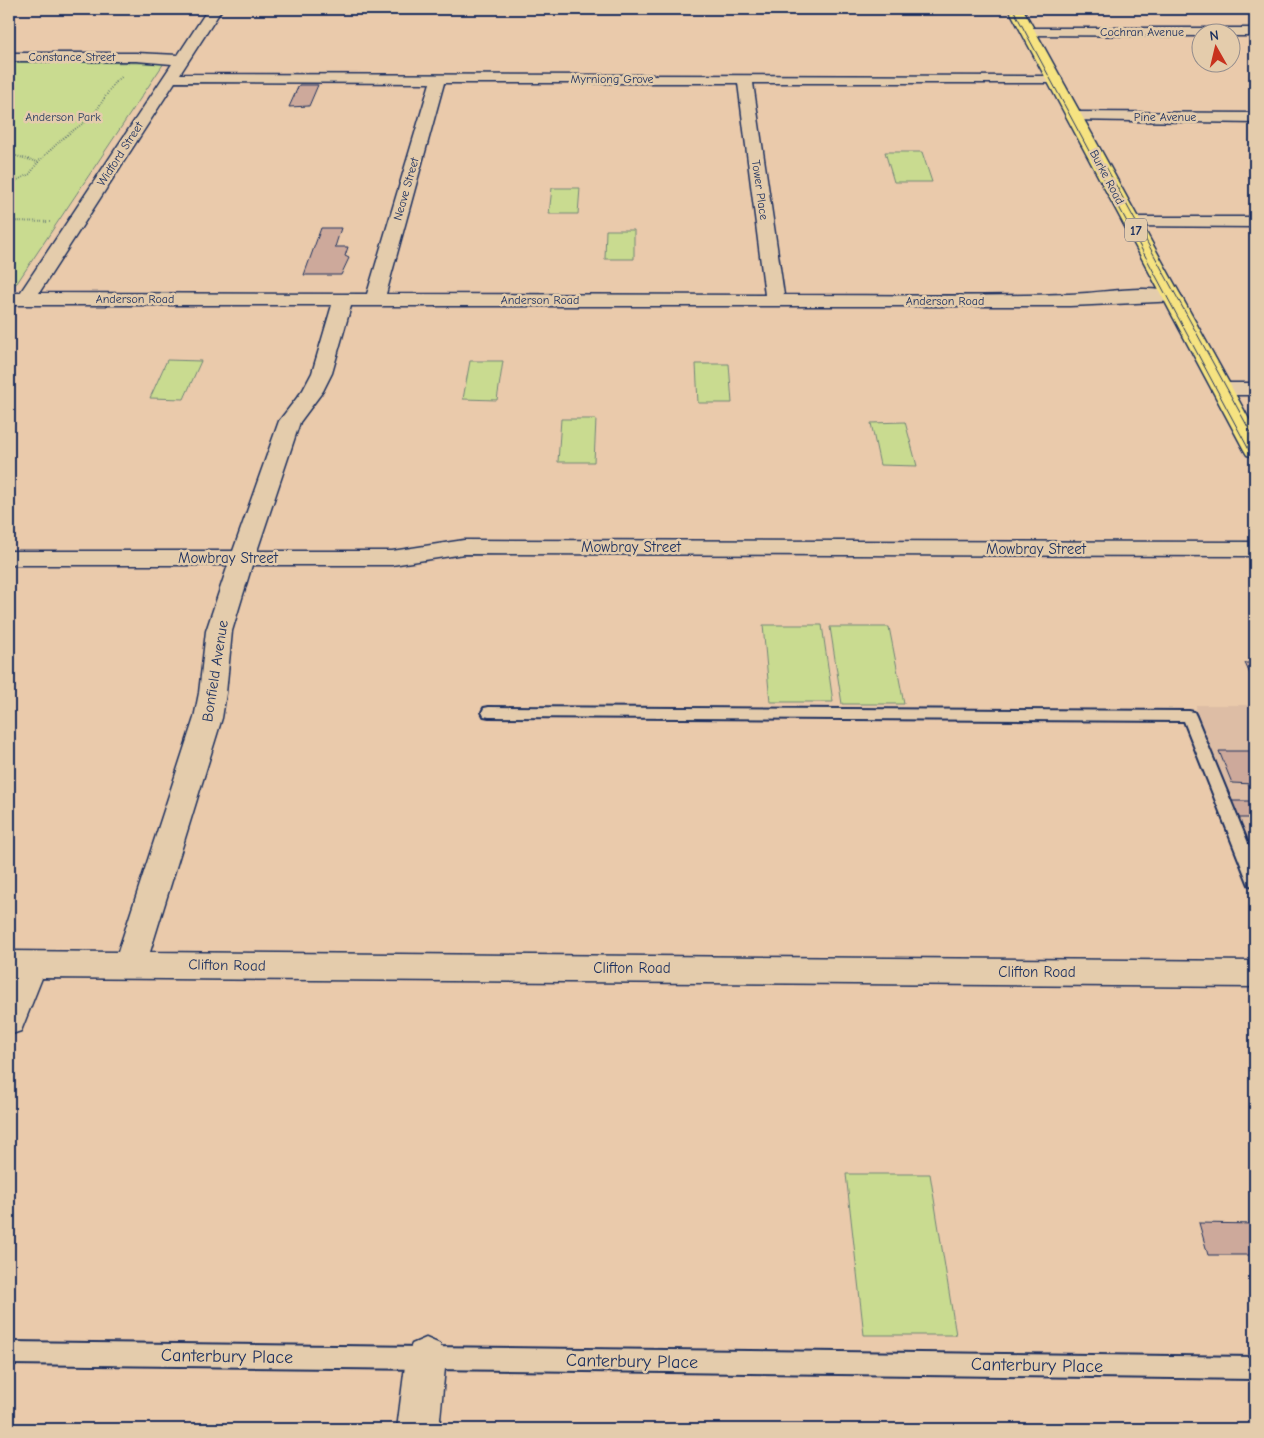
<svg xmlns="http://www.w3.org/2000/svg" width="1264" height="1438" font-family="'Comic Neue',sans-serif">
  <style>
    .built { fill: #ddbda5 }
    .green { fill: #c9db90; stroke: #728577 }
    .building { fill: #cda99b; stroke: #1b2f5e }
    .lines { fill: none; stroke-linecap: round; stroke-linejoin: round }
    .service-casing { stroke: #1b2f5e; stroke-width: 4 }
    .minor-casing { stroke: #1b2f5e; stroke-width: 3 }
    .primary-casing { stroke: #1b2f5e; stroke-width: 3 }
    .path { stroke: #1b2f5e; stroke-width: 2; stroke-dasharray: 0.5 2; stroke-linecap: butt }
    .service { fill: #e4ccac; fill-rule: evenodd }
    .minor { fill: #e4ccac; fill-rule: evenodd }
    .primary { fill: #f6e381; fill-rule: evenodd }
    .tram { stroke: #1b2f5e; stroke-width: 1 }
    .labels { text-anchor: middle; stroke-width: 5; stroke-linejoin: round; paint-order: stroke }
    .far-street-label { font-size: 12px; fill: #1b2f5e; stroke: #e4ccac }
    .far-park-label { font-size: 12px; fill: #2c4063; stroke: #e4ccac }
    .shield { fill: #e4ccac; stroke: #575e75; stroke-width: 1 }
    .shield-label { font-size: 14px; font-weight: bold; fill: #1b2f5e }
    .street-label { font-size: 15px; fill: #1b2f5e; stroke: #e4ccac }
    .near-street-label { font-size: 18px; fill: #1b2f5e; stroke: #e4ccac }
  </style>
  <rect width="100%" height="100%" fill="#eacaab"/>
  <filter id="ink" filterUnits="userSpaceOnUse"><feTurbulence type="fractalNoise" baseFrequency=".02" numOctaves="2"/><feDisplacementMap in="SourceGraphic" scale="10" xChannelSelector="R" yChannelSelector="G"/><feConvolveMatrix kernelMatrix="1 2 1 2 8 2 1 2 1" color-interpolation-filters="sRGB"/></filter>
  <g filter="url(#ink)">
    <path class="built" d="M1196 705H1255V863L1197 717Z"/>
    <path class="green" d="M9 62 164 63 17 283 9 286Z
      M885 152H922L932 182H894Z
      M552 188H580L578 214H549Z
      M606 230H634V259H605Z
      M167 360 201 361 184 399 150 398Z
      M470 361H503L497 400 463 399Z
      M696 364H729L732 403H698Z
      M561 419H596L594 462H558Z
      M905 422 917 466 880 465 871 423Z
      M763 625H822L833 702H770Z
      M830 627H889L904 704H842Z
      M846 1174H930L956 1335H864Z"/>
    <path class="building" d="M299 85H318L309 106 289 107Z
      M321 228H341L335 247H348L345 256 349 258 341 275H304Z
      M1245 663H1255V685Z
      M1219 751H1255V784L1232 783Z
      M1231 801H1255V818H1238Z
      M1199 1223 1255 1224V1255H1208Z"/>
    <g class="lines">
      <defs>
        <path id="service" d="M489 707 1189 711 1194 712 1196 716 1255 860V886L1249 885 1247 880 1184 721 489 717 484 716 482 712 484 708Z
          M9 1342 1255 1357V1379L9 1364Z"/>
        <path id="minor" d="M208 9H222L180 74 1060 76 1062 79 1060 82 1055 83H753L784 295C879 295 974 297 1069 294 1104 293 1144 284 1179 293L1182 297 1179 301 1070 306H351L332 373 323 391 300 422 257 551H392L464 540 1255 542V556L464 554 392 565H252L232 631 226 693 222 718 150 952 1255 961V987L42 978 21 1031 9 1035V951L118 952 194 718 199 693 206 631 228 565H9V551H233L279 421 303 390 312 373 332 305H9V293H20L172 64 136 61H9V53H136L178 55ZM175 82 430 83 367 294 39 293ZM444 83H738L765 295 386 294Z
          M1029 28H1255V36H1232V32H1202V36L1024 35 1022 32Z
          M1075 112 1255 113V123L1070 120 1067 117 1070 114Z
          M1132 217H1255V227L1126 226 1123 222 1126 218Z
          M1222 383H1255V395H1222L1215 393 1212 389 1215 385Z
          M426 1338 440 1344 446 1358 439 1429H397L406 1358 412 1344Z"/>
        <path id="primary" d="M1009 9H1023L1255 430V457L1247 455 1244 450Z"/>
      </defs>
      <use href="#service" class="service-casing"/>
      <use href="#minor" class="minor-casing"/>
      <use href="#primary" class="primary-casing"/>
      <path class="path" d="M9 154 38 162 63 138 93 116 114 83 123 76
        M9 184 30 174 38 162
        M9 221 51 222"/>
      <use href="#service" class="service"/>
      <use href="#minor" class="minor"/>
      <use href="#primary" class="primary"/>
      <path class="tram" d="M1013 9 1255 461
        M1106 167 1255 440"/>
    </g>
  </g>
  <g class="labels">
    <g class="far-street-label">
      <text x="1142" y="36">Cochran Avenue</text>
      <text x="72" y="61">Constance Street</text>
      <text x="612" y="83">Myrniong Grove</text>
      <text x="1165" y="121">Pine Avenue</text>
      <text transform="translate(120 154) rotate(-57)" y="4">Widford Street</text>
      <text transform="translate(1107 177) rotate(62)" y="4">Burke Road</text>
      <text transform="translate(406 189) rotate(-74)" y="4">Neave Street</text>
      <text transform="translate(760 190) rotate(82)" y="4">Tower Place</text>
      <text x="135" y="303">Anderson Road</text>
      <text x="540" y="304">Anderson Road</text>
      <text x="945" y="305">Anderson Road</text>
    </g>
    <g class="far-park-label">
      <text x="63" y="121">Anderson Park</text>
    </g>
    <rect class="shield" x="1125" y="218.5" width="22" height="23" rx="4"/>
    <g class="shield-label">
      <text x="1136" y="235">17</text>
    </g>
    <g class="street-label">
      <text x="631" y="552">Mowbray Street</text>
      <text x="1036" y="554">Mowbray Street</text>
      <text x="228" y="563">Mowbray Street</text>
      <text transform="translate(215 671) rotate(-81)" y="5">Bonfield Avenue</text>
      <text transform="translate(227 965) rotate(1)" y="5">Clifton Road</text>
      <text x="632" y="973">Clifton Road</text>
      <text x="1037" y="977">Clifton Road</text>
    </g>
    <g class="near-street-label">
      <text transform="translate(227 1356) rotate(1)" y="6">Canterbury Place</text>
      <text transform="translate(632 1361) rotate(1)" y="6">Canterbury Place</text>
      <text transform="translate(1037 1365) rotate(1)" y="6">Canterbury Place</text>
    </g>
  </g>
  <rect width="1264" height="1438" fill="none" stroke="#e4ccac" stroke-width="30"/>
  <rect x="15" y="15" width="1234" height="1408" fill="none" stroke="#1b2f5e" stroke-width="2" filter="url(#ink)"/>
  <g transform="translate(1216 48) rotate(352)"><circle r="24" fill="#e4ccac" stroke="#948d8d"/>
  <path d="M0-4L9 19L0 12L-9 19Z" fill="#c8321e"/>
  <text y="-8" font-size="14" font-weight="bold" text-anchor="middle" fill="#1b2f5e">N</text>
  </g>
</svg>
